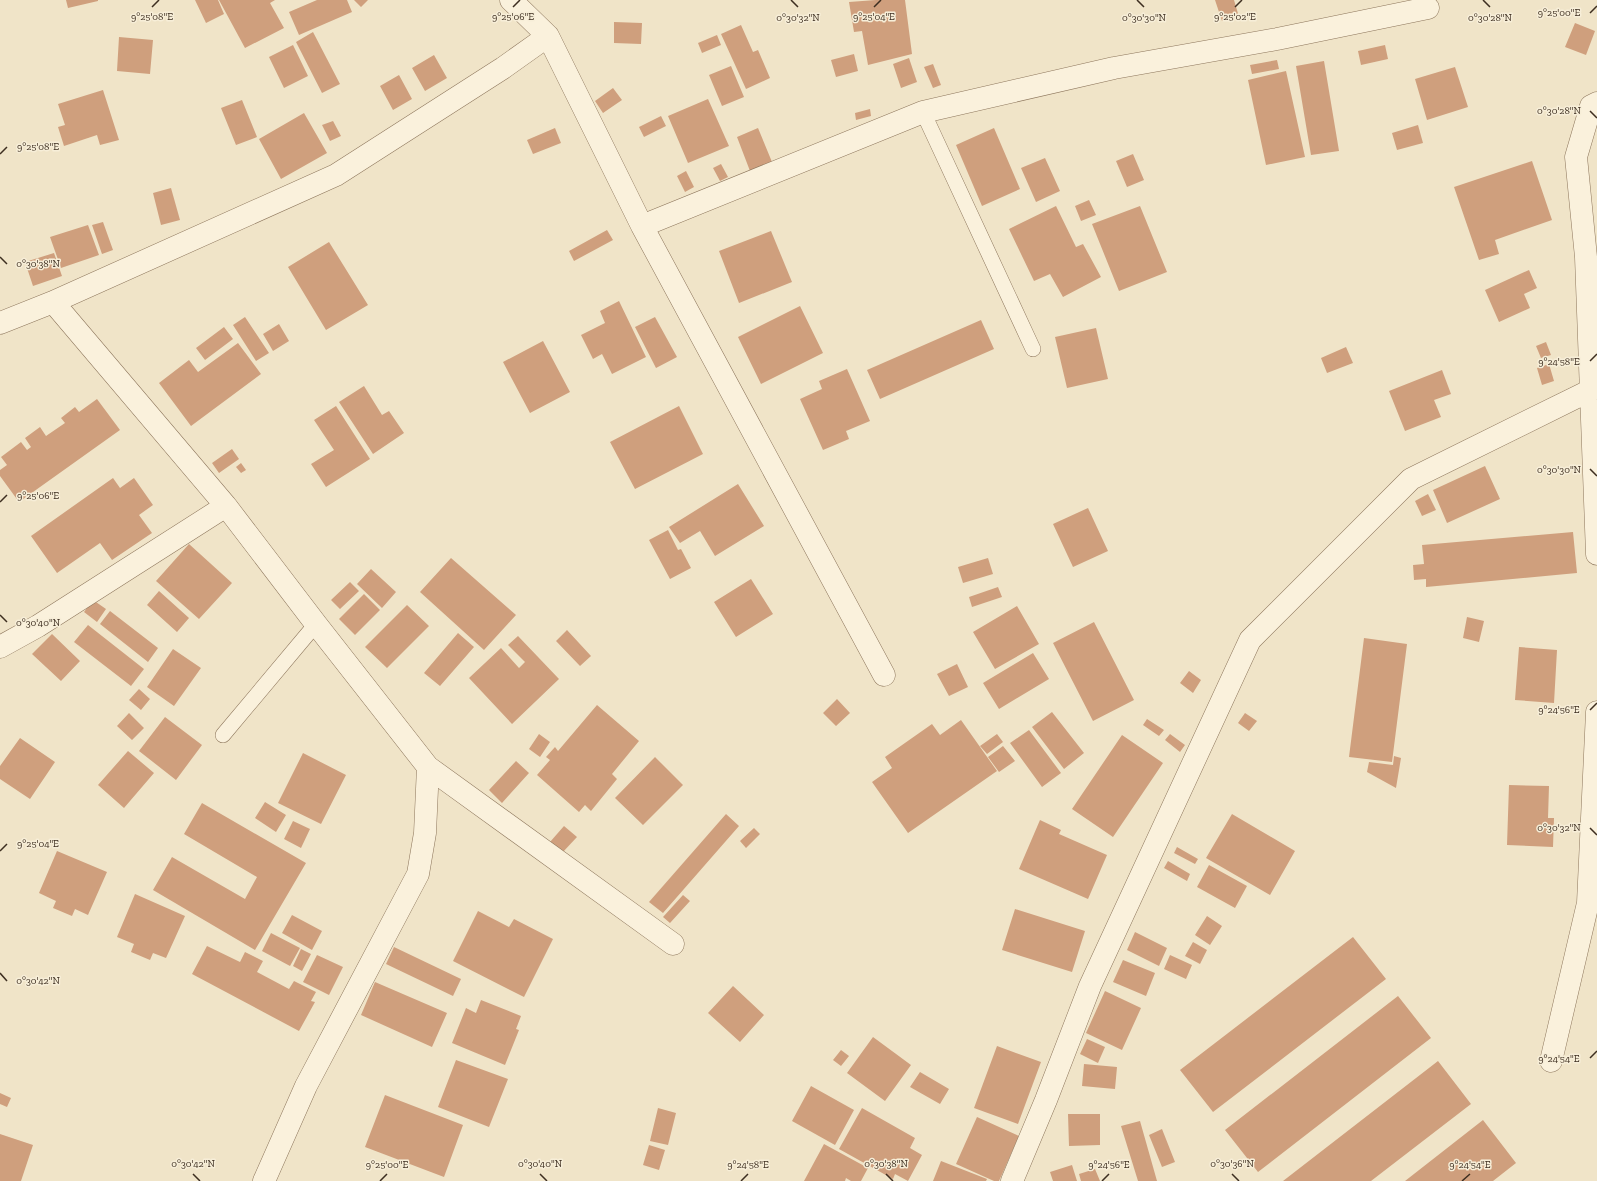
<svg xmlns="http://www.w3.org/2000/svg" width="1597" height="1181" font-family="'Zilla Slab',serif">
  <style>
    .building { fill: #cf9f7d }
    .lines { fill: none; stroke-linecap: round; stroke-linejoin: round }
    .lane-casing { stroke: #8d765c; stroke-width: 16 }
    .street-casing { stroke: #8d765c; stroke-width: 23 }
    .lane { stroke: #faf1dc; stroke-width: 15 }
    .street { stroke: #faf1dc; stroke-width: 22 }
    .ticks { fill: none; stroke: #3d2e20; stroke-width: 1.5 }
    .ticks-label { font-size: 10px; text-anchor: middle; fill: #3d2e20; stroke: #f7eed8; stroke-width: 3; stroke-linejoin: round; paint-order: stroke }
  </style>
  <rect width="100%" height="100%" fill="#f0e4c8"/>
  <path class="building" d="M66 0H98V1L68 8Z
    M195 0H218L224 14 206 23Z
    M219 0H275L270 3 284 28 245 48Z
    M317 0H347L352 12 299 35 289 12Z
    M354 0H368L361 7Z
    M876 0H905L912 54 868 65 862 31 854 32 849 2Z
    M1215 0H1234L1239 17 1222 21Z
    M614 22 642 23 641 44 614 43Z
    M1575 23 1595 31 1586 55 1565 47Z
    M741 25 753 52 758 50 770 78 746 89 721 34Z
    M313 32 340 84 322 93 296 42Z
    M717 35 721 45 702 53 698 43Z
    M119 37 153 40 150 74 117 71Z
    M293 45 308 76 284 88 269 57Z
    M1385 45 1388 59 1361 65 1358 51Z
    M854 54 858 71 836 77 831 60Z
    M434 55 447 78 425 91 412 68Z
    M909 58 917 82 901 88 893 64Z
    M1277 60 1279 69 1252 74 1250 65Z
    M1324 61 1339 151 1311 155 1296 66Z
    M933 64 941 85 933 88 924 67Z
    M731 66 744 97 722 106 709 75Z
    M1455 67 1468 107 1427 120 1415 79Z
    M1286 71 1305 157 1266 165 1248 80Z
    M399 75 412 99 393 110 380 86Z
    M613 88 622 100 603 113 595 101Z
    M103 90 119 140 100 145 97 135 64 146 58 127 65 125 58 104Z
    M708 99 729 146 688 163 668 116Z
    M242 100 257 137 236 145 221 108Z
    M870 109 871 116 856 120 855 113Z
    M304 113 327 153 281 179 259 139Z
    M661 116 666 126 644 137 639 127Z
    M333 121 341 136 330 141 322 125Z
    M1418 125 1423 143 1397 150 1392 133Z
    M555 128 561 143 533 154 527 140Z
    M758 128 772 162 750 171 737 137Z
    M994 128 1020 189 982 206 956 145Z
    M1133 154 1144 180 1127 187 1116 161Z
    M1045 158 1060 191 1036 202 1021 168Z
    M1532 161 1552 220 1495 240 1499 254 1479 260 1454 187Z
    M721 164 728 177 720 181 713 168Z
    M686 171 694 187 685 192 677 176Z
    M171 188 180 220 161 225 153 193Z
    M1089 200 1096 215 1081 221 1075 206Z
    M1056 206 1076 247 1083 244 1101 277 1063 297 1050 274 1034 281 1009 229Z
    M1140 206 1167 272 1119 291 1092 224Z
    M103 222 113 250 102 254 92 225Z
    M88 225 99 255 61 268 50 237Z
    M607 230 613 240 574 261 569 251Z
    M771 231 792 282 739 303 719 251Z
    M329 242 368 305 326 330 288 267Z
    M54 253 62 276 33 286 25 262Z
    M1529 270 1537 288 1524 294 1530 308 1499 322 1485 290Z
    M619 301 646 357 612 374 602 354 593 359 581 335 605 323 600 311Z
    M800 306 823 353 761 384 738 337Z
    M245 317 269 353 256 361 233 325Z
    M655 317 677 357 656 368 635 327Z
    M981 320 994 349 880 399 867 370Z
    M279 324 289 341 273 351 263 334Z
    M224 327 233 339 205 360 196 348Z
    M1096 328 1108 379 1067 388 1055 337Z
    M543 341 570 392 530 413 503 362Z
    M1546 342 1551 355 1541 358 1536 346Z
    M238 343 261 374 191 426 159 383 189 360 198 372Z
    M1346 347 1353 363 1327 373 1321 358Z
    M1549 364 1554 381 1542 385 1537 368Z
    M847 369 870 421 846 431 849 439 823 450 800 399 822 389 819 381Z
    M1442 370 1451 394 1434 400 1441 417 1405 431 1389 391Z
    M364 386 382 415 389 411 404 433 373 454 339 402Z
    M97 399 120 430 19 502 0 476V470L7 465 1 457 21 442 27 450 31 447 25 438 40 427 46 436 65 423 61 418 75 407 79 412Z
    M336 406 370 459 326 487 311 464 334 450 314 420Z
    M679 406 703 454 635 489 610 442Z
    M232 449 239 459 219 473 212 463Z
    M241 463 246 470 241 473 236 467Z
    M1485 466 1500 499 1447 523 1433 490Z
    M113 478 120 488 134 478 153 505 139 515 152 533 112 560 100 543 57 573 31 536Z
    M738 484 764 526 715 556 700 531 680 543 669 527Z
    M1428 494 1436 510 1422 516 1415 501Z
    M1088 508 1108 551 1073 567 1053 524Z
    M668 530 678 550 681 549 691 568 670 579 649 540Z
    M1573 532 1577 573 1426 587V579L1414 580 1413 565 1424 564 1422 545Z
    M189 544 232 583 199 619 156 581Z
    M451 558 516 615 484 650 420 592Z
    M988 558 993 574 963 583 958 567Z
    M371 569 396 592 382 608 357 584Z
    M751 579 773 614 736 637 714 602Z
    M350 582 359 591 340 609 331 600Z
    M998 587 1002 597 972 607 969 597Z
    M159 591 189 618 177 632 147 605Z
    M364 594 380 610 355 635 339 619Z
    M93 600 106 609 97 622 84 612Z
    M407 605 429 626 387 668 365 647Z
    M1017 606 1039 644 995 669 973 632Z
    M110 611 158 648 148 662 100 624Z
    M1467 617 1484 621 1479 642 1463 638Z
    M1094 622 1134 700 1093 721 1053 643Z
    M88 625 144 669 131 686 74 642Z
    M567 630 591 656 580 666 556 641Z
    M458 633 474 647 440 686 424 673Z
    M52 634 80 661 61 681 32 654Z
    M518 636 559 679 512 724 469 678 501 648 519 668 525 662 508 645Z
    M1364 638 1407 644 1392 762 1349 757Z
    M1519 647 1557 650 1554 703 1515 700Z
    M173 649 201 668 174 706 147 687Z
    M1033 653 1049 679 999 709 983 683Z
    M957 664 968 687 949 696 937 674Z
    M1189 671 1201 680 1193 693 1180 683Z
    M139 689 150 699 141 710 129 700Z
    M837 699 850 713 836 726 823 713Z
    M597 705 639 741 612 774 617 779 591 811 585 805 579 812 537 775 550 760 546 757 555 747 558 751Z
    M1052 712 1084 753 1064 769 1032 727Z
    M129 713 144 728 132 740 117 726Z
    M1245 713 1257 721 1249 731 1238 723Z
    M165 717 202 745 176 780 139 751Z
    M1147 719 1164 730 1159 736 1143 725Z
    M961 720 997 771 908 833 872 782 892 768 885 757 932 724 940 735Z
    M1029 730 1061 773 1042 787 1010 743Z
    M539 734 550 742 540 757 529 749Z
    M997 734 1003 742 987 754 980 746Z
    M1170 734 1185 745 1180 752 1165 740Z
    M1122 735 1163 763 1113 837 1072 809Z
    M20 738 55 762 30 799 0 779V766Z
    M1003 746 1015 761 999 772 988 757Z
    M128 751 154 773 124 808 98 785Z
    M303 753 346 775 321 824 278 803Z
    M1394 756 1401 758 1396 788 1367 772 1369 762 1393 765Z
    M655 757 683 785 643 825 615 798Z
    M516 761 529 773 502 803 489 790Z
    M1509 785 1549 786 1548 818H1554L1553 847 1507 845Z
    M265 802 286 815 276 832 255 818Z
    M202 803 306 863 255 950 153 890 172 857 245 899 257 877 184 834Z
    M726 814 739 826 663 913 649 902Z
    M1232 814 1295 851 1270 895 1206 858Z
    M1040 820 1061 830 1059 834 1107 855 1088 899 1019 869Z
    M293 821 310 829 301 848 284 839Z
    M564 826 577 837 562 853 550 842Z
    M754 828 760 834 746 848 740 841Z
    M1177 847 1198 859 1195 864 1174 853Z
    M57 851 107 872 88 915 75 909 72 916 53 908 56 901 39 893Z
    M1168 861 1190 874 1187 881 1164 868Z
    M1209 865 1247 886 1235 908 1197 887Z
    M135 894 185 916 166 958 153 953 150 960 131 952 134 944 117 937Z
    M683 895 690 901 670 923 663 917Z
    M1015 909 1085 931 1072 972 1002 950Z
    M478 911 509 927 514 919 553 939 524 997 453 961Z
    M292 915 322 931 312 950 282 933Z
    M1207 916 1222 926 1210 945 1195 935Z
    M1135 932 1167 948 1159 966 1127 950Z
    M271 933 300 948 290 966 262 951Z
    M1353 937 1386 979 1213 1112 1180 1070Z
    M1193 942 1207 950 1200 964 1185 956Z
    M207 946 240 962 245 952 263 961 257 972 289 989 294 981 316 992 311 1001 315 1002 299 1031 192 974Z
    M394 947 461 979 453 996 386 964Z
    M301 949 311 954 302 971 293 966Z
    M317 955 343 967 329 995 303 982Z
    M1170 955 1192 965 1186 979 1164 969Z
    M1123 960 1155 973 1146 996 1113 982Z
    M375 982 447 1013 432 1047 361 1015Z
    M733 986 764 1015 740 1042 708 1013Z
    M1105 991 1141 1008 1122 1050 1086 1033Z
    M1398 996 1431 1038 1258 1172 1225 1130Z
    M481 1000 521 1016 516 1029 519 1030 505 1065 452 1043 466 1008 476 1013Z
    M873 1037 911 1065 885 1101 847 1073Z
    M1087 1039 1105 1047 1098 1063 1080 1054Z
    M997 1046 1041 1062 1018 1124 974 1108Z
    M841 1050 849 1056 841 1066 833 1060Z
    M456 1060 508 1079 489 1127 438 1107Z
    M1438 1061 1471 1104 1371 1181H1283Z
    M1084 1064 1117 1067 1115 1089 1082 1086Z
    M920 1072 949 1089 940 1104 910 1087Z
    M811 1086 854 1110 835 1145 792 1121Z
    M0 1093 11 1098 7 1107 0 1104Z
    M385 1095 463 1125 444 1177 365 1147Z
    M658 1108 676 1113 668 1145 650 1141Z
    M862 1108 915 1138 910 1148 922 1155 908 1181 895 1174 893 1179 839 1149Z
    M1068 1114H1100V1145L1069 1146Z
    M977 1117 1019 1136 999 1181H994L956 1164Z
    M1483 1120 1516 1163 1493 1181H1405Z
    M1140 1121 1157 1181H1138L1121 1126Z
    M1162 1129 1175 1162 1162 1167 1149 1135Z
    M0 1134 33 1145 21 1181H0Z
    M824 1144 868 1168 861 1181H851L846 1178 845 1181H804Z
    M649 1145 665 1150 659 1170 643 1165Z
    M941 1161 987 1179 986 1181H933Z
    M1072 1165 1077 1181H1053L1050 1172Z
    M1095 1169 1100 1181H1081L1079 1174Z"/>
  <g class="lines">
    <defs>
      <path id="lane" d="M923 112 1033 349
        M223 735 316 624"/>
      <path id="street" d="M548 36 642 226 923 112 1114 68 1277 39 1428 8
        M1597 103 1591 106 1576 157 1586 257 1597 554
        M642 226 884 675
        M53 302 226 506 316 624 428 767 425 833 418 874 306 1086 264 1181
        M0 323 53 302 336 175 503 68 548 36 511 0
        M0 647 38 626 226 506
        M428 767 673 944
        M1551 1061 1588 903 1597 712
        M1012 1181 1046 1100 1090 986 1250 640 1411 479 1591 390"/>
    </defs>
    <use href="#lane" class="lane-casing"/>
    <use href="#street" class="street-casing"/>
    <use href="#lane" class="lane"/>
    <use href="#street" class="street"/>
  </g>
  <path class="ticks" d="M791 0 798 7M1137 0 1144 7M1483 0 1490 7M152 7 159 0M513 7 520 0M874 7 881 0M1235 7 1242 0M1590 13 1597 6M1590 111 1597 118M0 154 7 147M0 257 7 264M1590 361 1597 354M1590 469 1597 476M0 502 7 495M0 615 7 622M1590 710 1597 703M1590 828 1597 835M0 851 7 844M0 973 7 981M1590 1058 1597 1051M193 1174 200 1181M540 1174 547 1181M886 1174 893 1181M1232 1174 1239 1181M380 1181 387 1174M741 1181 748 1174M1102 1181 1109 1174M1462 1181 1470 1174"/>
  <g class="ticks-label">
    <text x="1559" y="16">9°25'00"E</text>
    <text x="152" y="20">9°25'08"E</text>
    <text x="513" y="20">9°25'06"E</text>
    <text x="874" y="20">9°25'04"E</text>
    <text x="1235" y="20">9°25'02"E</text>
    <text x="798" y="21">0°30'32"N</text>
    <text x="1144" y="21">0°30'30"N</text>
    <text x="1490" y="21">0°30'28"N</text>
    <text x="1559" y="114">0°30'28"N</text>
    <text x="38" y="150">9°25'08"E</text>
    <text x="38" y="267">0°30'38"N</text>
    <text x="1559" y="365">9°24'58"E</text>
    <text x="1559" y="473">0°30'30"N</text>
    <text x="38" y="499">9°25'06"E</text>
    <text x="38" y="626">0°30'40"N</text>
    <text x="1559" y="713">9°24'56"E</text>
    <text x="1559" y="831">0°30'32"N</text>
    <text x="38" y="847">9°25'04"E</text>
    <text x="38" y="984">0°30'42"N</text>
    <text x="1559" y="1062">9°24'54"E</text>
    <text x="193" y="1167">0°30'42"N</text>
    <text x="540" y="1167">0°30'40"N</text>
    <text x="886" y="1167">0°30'38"N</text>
    <text x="1232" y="1167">0°30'36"N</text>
    <text x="387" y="1168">9°25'00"E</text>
    <text x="748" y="1168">9°24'58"E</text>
    <text x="1109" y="1168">9°24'56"E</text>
    <text x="1470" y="1168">9°24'54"E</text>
  </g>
</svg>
